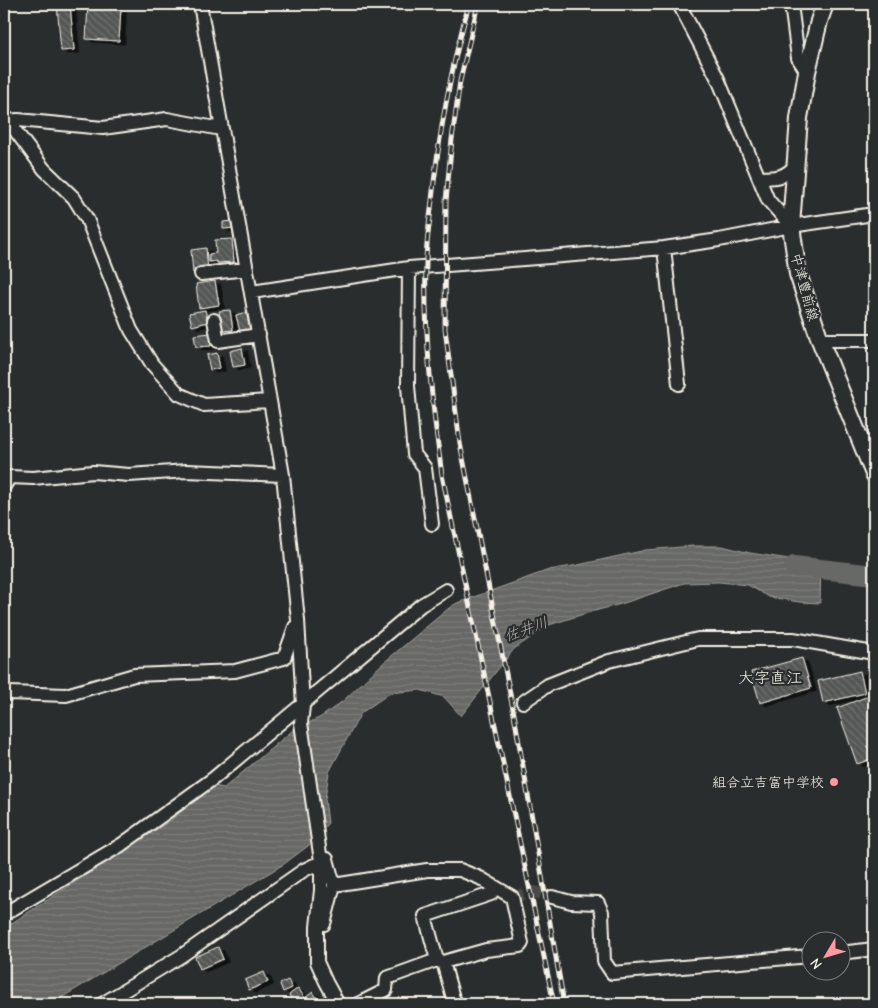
<svg xmlns="http://www.w3.org/2000/svg" width="878" height="1008" font-family="'Comic Neue','Klee One',sans-serif">
  <style>
    .water { fill: url(#water-rules); stroke: #9f9f9a }
    .lines { fill: none; stroke-linecap: round; stroke-linejoin: round }
    .river { stroke: #676866; stroke-width: 20 }
    .building { fill: url(#building-back-hatch); stroke: #f4f1e8; filter: url(#shadow) }
    .minor-tunnel { stroke: #484a4a; stroke-width: 12; stroke-dasharray: 12 6; stroke-linecap: butt }
    .minor-casing { stroke: #f4f1e8; stroke-width: 16 }
    .major-casing { stroke: #f4f1e8; stroke-width: 20 }
    .minor { stroke: #2a2d2e; stroke-width: 12 }
    .major { stroke: #2a2d2e; stroke-width: 16 }
    .rail-casing { stroke: #f4f1e8; stroke-width: 5 }
    .rail { stroke: #2a2d2e; stroke-width: 3; stroke-dasharray: 9; stroke-linecap: butt }
    .poi-dot { fill: #ff9aa2; stroke: #2a2d2e; stroke-width: 2 }
    .labels { text-anchor: middle; stroke-width: 4.5; stroke-linejoin: round; paint-order: stroke }
    .street-label { font-size: 14px; fill: #f4f1e8; stroke: #2a2d2e }
    .poi-label { font-size: 14px; fill: #f4f1e8; stroke: #2a2d2e; text-anchor: end }
    .water-label { font-size: 15px; font-style: italic; fill: #b5b3ae; stroke: #2a2d2e }
    .quarter-label { font-size: 16px; fill: #f4f1e8; stroke: #2a2d2e }
  </style>
  <defs>
    <pattern id="water-rules" width="6" height="5" patternUnits="userSpaceOnUse" patternTransform="scale(1.25)"><rect width="6" height="5" fill="#676866"/><path d="M0 2.5h6" fill="none" stroke="#7d7e7c"/></pattern>
    <pattern id="building-back-hatch" width="6" height="6" patternUnits="userSpaceOnUse" patternTransform="scale(1.25)"><rect width="6" height="6" fill="#555756"/><path d="M-1 5l2 2M0 0l6 6M5-1l2 2" fill="none" stroke="#6e706e"/></pattern>
    <filter id="shadow"><feDropShadow dx="5.5" dy="3" stdDeviation="0" flood-color="#0009"/></filter>
  </defs>
  <rect width="100%" height="100%" fill="#2a2d2e"/>
  <filter id="ink" filterUnits="userSpaceOnUse"><feTurbulence type="fractalNoise" baseFrequency=".02" numOctaves="2"/><feDisplacementMap in="SourceGraphic" scale="10" xChannelSelector="R" yChannelSelector="G"/><feConvolveMatrix kernelMatrix="1 2 1 2 8 2 1 2 1" color-interpolation-filters="sRGB"/></filter>
  <g filter="url(#ink)">
    <path class="water" d="M693 546H722L750 553 821 564 820 603 799 602 769 597 748 585 719 582 684 583 621 604 587 613 549 625 514 649 461 716 444 697 420 690 390 693 361 713 329 772 325 799 328 823 308 846 284 864 51 1004H4V928L168 822 214 786 224 788 292 731 321 717 343 701 382 664 449 608 457 603 549 570 578 565 646 550Z"/>
    <g class="lines">
      <path class="river" d="M794 566 874 575"/>
    </g>
    <path class="building" d="M57 4H70L74 50 61 51Z
      M88 5 121 7 119 41 86 39Z
      M234 221 235 228 223 229V222Z
      M232 239 234 262 217 263V261L209 262V254L216 253 215 240Z
      M206 248 208 271 193 273 191 250Z
      M215 281 219 305 199 308 196 284Z
      M205 310 208 322 192 326 189 313Z
      M230 310 233 330 222 331 219 311Z
      M246 312 250 329 240 332 236 315Z
      M210 333 211 346 196 347 194 335Z
      M242 348 245 365 233 367 230 351Z
      M217 353 220 368 210 370 207 355Z
      M802 658 811 688 760 703 751 672Z
      M860 671 865 693 823 703 818 681Z
      M874 694V758L857 764 837 708Z
      M218 947 223 959 200 969 195 957Z
      M264 972 268 982 249 990 245 980Z
      M288 980 292 988 283 992 280 984Z
      M298 988 305 998 313 992 320 1003 318 1004H289L286 1001 291 998 289 995Z"/>
    <g class="lines">
      <path class="minor-tunnel" d="M512 897 535 892 552 897"/>
      <defs>
        <path id="minor" d="M200 4 283 475 298 620 303 706 301 723 321 861V890L317 927V962L326 982 338 1004
          M679 4 718 79 768 200 791 226
          M791 4 798 58 807 72
          M4 121 18 120 103 128 167 119 221 129
          M8 121 44 169 74 198 87 219 131 330 152 364 179 394 204 405 269 401
          M759 178C776 177 783 179 795 166
          M664 248 679 384
          M409 268 408 386 414 454 425 468 432 524
          M201 274 247 269
          M252 292 409 268 664 248 719 240 791 226 874 214
          M214 320 218 341 259 335
          M820 340H874
          M4 486 10 477 33 478 93 472 129 475 187 471 283 475
          M4 695 9 693 66 695 134 675 235 671 284 658 295 627
          M523 702 548 685 609 661 698 639H793L874 653
          M552 897 571 902 598 903 602 912 604 961 612 973 810 956
          M4 914 121 845 214 778 421 605 446 590
          M324 924 334 885
          M840 953 874 949
          M102 1004 181 956 304 870 327 859 334 885 427 870H460L480 878 512 897 522 943 520 946 486 950 443 962
          M358 1004 386 990 387 978 437 960
          M457 1004 453 998 443 962 437 960 425 916 491 894"/>
        <path id="major" d="M825 4 819 21 807 72 799 118 791 226 798 274 820 340 874 474"/>
      </defs>
      <use href="#minor" class="minor-casing"/>
      <use href="#major" class="major-casing"/>
      <use href="#minor" class="minor"/>
      <use href="#major" class="major"/>
      <defs>
        <path id="rail" d="M469 4C450 71 438 140 431 209 429 227 426 245 426 263 424 334 432 404 442 475L554 1004
          M478 4 460 81 452 139 446 201 445 329 460 443 514 714 564 1004"/>
      </defs>
      <use href="#rail" class="rail-casing"/>
      <use href="#rail" class="rail"/>
    </g>
  </g>
  <circle class="poi-dot" cx="834" cy="782" r="5"/>
  <g class="labels">
    <g class="street-label">
      <text transform="translate(805 287) rotate(75)" y="5">中津豊前線</text>
    </g>
    <g class="poi-label">
      <text x="824" y="787">組合立吉富中学校</text>
    </g>
    <g class="water-label">
      <text transform="translate(526 629) rotate(-20)" y="5">佐井川</text>
    </g>
    <g class="quarter-label">
      <text x="770" y="683">大字直江</text>
    </g>
  </g>
  <rect width="878" height="1008" fill="none" stroke="#2a2d2e" stroke-width="20"/>
  <rect x="10" y="10" width="858" height="988" fill="none" stroke="#f4f1e8" stroke-width="2" filter="url(#ink)"/>
  <g transform="translate(826 956) rotate(232)"><circle r="24" fill="#2a2d2e" stroke="#7b7b78"/>
  <path d="M0-4L9 19L0 12L-9 19Z" fill="#ff9aa2"/>
  <text y="-8" font-size="14" font-weight="bold" text-anchor="middle" fill="#f4f1e8">N</text>
  </g>
</svg>
